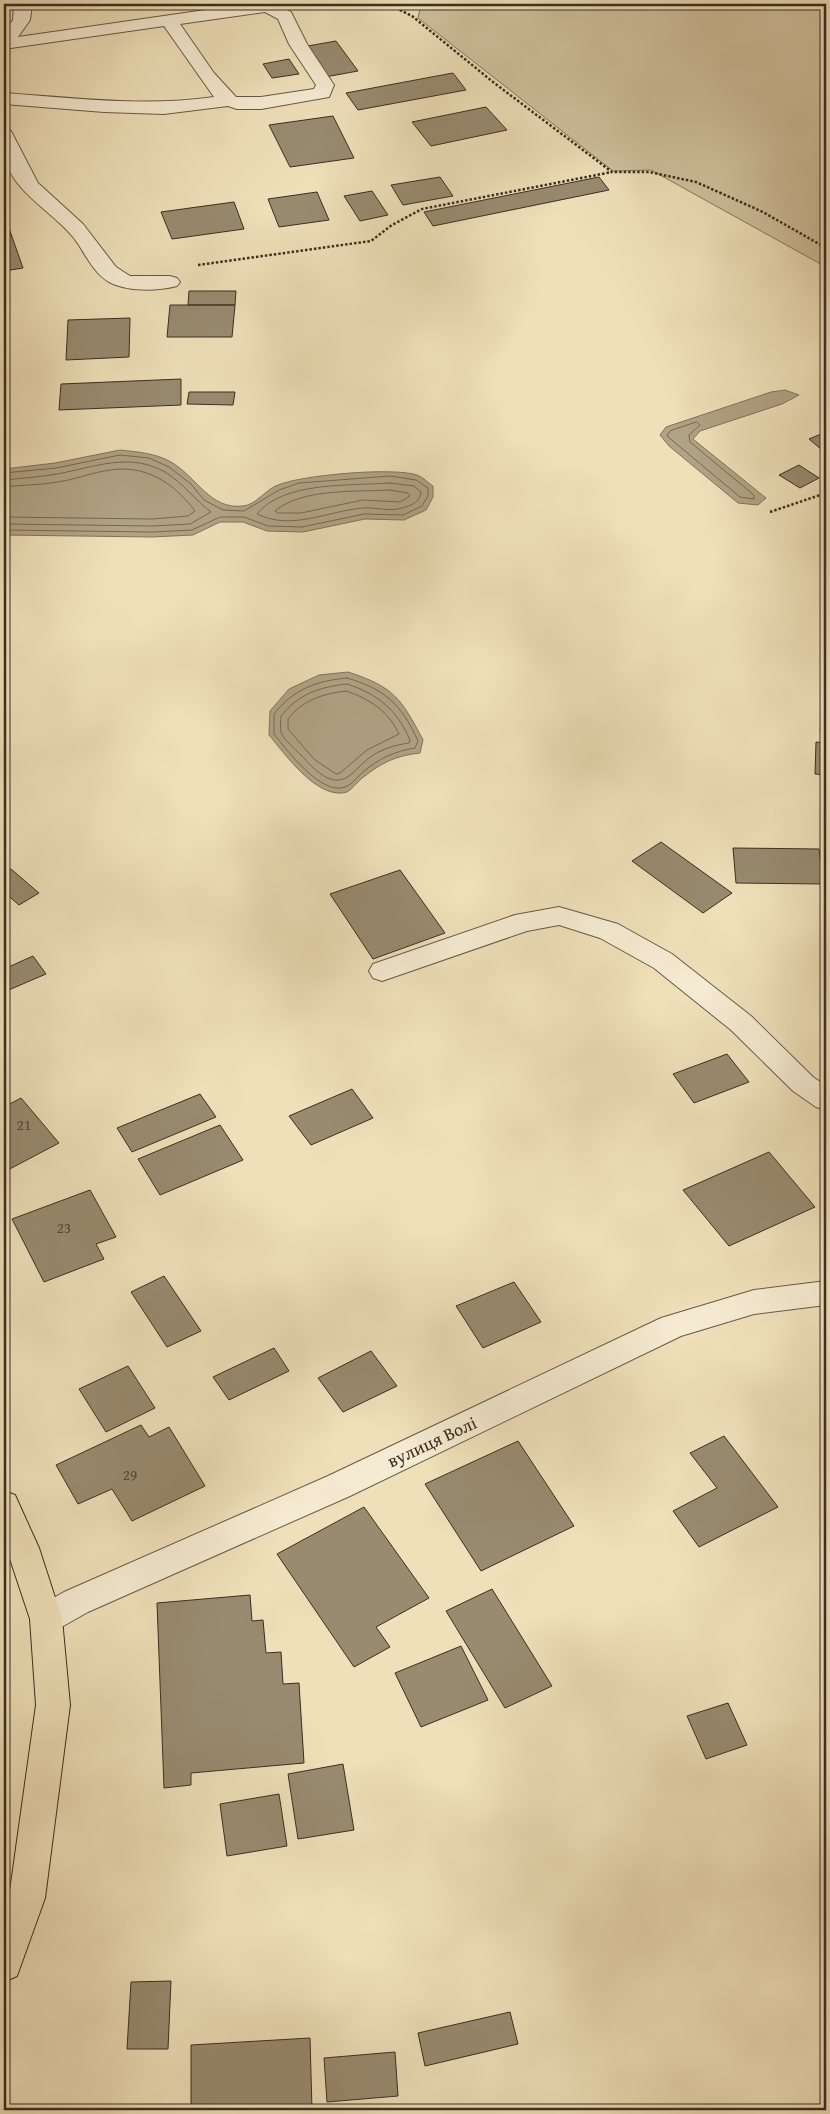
<svg xmlns="http://www.w3.org/2000/svg" width="830" height="2114" font-family="'Gentium Book Plus',serif">
  <style>
    .green { fill: #d0c29f; stroke: #857860 }
    .water { fill: #b1a385; stroke: #81745d }
    .lines { fill: none; stroke-linecap: round; stroke-linejoin: round }
    .shore { stroke: #766853; stroke-width: 1 }
    .building { fill: #988b70; stroke: #3a2e21 }
    .street-casing { stroke: #675a47; stroke-width: 2 }
    .primary-casing { stroke: #3a2e21; stroke-width: 2 }
    .path { stroke: #3a2e21; stroke-width: 2.5; stroke-dasharray: 2.5 2; stroke-linecap: butt }
    .street { fill: #f5ebd2; fill-rule: evenodd }
    .primary { fill: #efe0b9; fill-rule: evenodd }
    .labels { text-anchor: middle; stroke-width: 4.5; stroke-linejoin: round; paint-order: stroke }
    .number-label { font-size: 15px; fill: #524535 }
    .street-label { font-size: 18px; fill: #3a2e21; stroke: #f5ebd2 }
  </style>
  <rect width="100%" height="100%" fill="#efe0b9"/>
  <filter id="stains"><feTurbulence type="fractalNoise" baseFrequency=".004" numOctaves="4"/><feColorMatrix values="0 0 0 0 .2 0 0 0 0 .09 0 0 0 0 .02 0 0 0 .5 -.17"/></filter>
  <radialGradient id="worn" r=".72"><stop offset=".6" stop-color="#630" stop-opacity="0"/><stop offset="1" stop-color="#630" stop-opacity=".3"/></radialGradient>
  <path class="green" d="M472 4H826V267L651 170 613 171 418 18 420 9Z"/>
  <path class="water" d="M785 390 799 395 782 404 700 431 693 439 766 498 758 505 738 503 669 446 660 435 666 427 771 392Z
    M120 450C138 452 155 453 171 462 197 477 210 510 243 506 256 505 266 489 278 485 302 475 393 467 417 475 423 477 428 483 433 486V497L426 510 404 520 365 519 303 532 267 531 243 522H220L193 535 152 537 4 535V469L55 463Z
    M348 672C394 687 401 698 423 740L420 753C394 756 381 763 361 779 357 783 351 790 347 792 318 801 285 754 269 735L270 711 289 689 319 675Z"/>
  <g class="lines">
    <path class="shore" d="M697 422 700 425 689 435 690 442 754 495V499L740 497 667 436 670 431Z
      M4 473 56 468 120 455 149 458 169 467 191 484 204 500 223 510 244 511 279 490 299 483 390 476 416 480 428 488V496L422 506 403 515 364 514 302 527 268 526 244 517H220L192 530 152 532 4 530
      M4 480C22 478 40 477 57 474 95 467 129 452 165 472 183 483 195 500 211 512L190 524 152 526 4 524
      M390 483 414 486 421 492C420 502 411 506 402 508 389 512 376 507 363 508 328 511 291 531 257 514 283 481 351 486 390 483Z
      M4 487C22 485 40 485 58 482 78 479 101 469 122 469 153 469 177 487 195 511L188 516 152 519 4 517
      M390 490 408 493 410 496 400 502 363 500 301 513H278L275 511C302 488 356 492 390 490Z
      M347 678C385 689 402 705 418 741L415 748C395 751 378 759 363 772 358 776 352 785 345 787 321 796 287 750 274 734V714C294 689 316 681 347 678Z
      M347 684C378 694 397 710 410 740L409 743C395 745 381 749 369 758 362 763 356 771 349 776 331 789 313 768 301 755 295 749 283 739 281 732 280 727 281 720 281 716 299 694 319 687 347 684Z
      M346 691C370 699 388 711 399 734L367 750 340 773 336 774 315 760 288 729V719C303 700 322 694 346 691Z"/>
  </g>
  <path class="building" d="M336 41 358 71 325 77 302 47Z
    M289 59 299 74 272 78 263 64Z
    M453 73 466 90 358 110 346 93Z
    M486 107 507 130 431 146 412 122Z
    M333 116 354 158 290 167 269 125Z
    M440 177 453 196 403 205 391 185Z
    M599 177 609 190 433 226 424 212Z
    M372 191 388 215 360 221 344 196Z
    M317 192 329 220 279 227 268 199Z
    M234 202 244 229 172 239 161 212Z
    M4 214 23 268 4 271Z
    M189 291H236L235 305H188Z
    M170 305H235L232 337H167Z
    M130 318 129 357 66 360 68 320Z
    M181 379V405L59 410 61 384Z
    M189 392H235L233 405 187 404Z
    M826 432V448L822 450 809 439Z
    M799 465 819 478 800 488 779 475Z
    M823 707H826V732L820 731Z
    M816 742 826 743V775L815 774Z
    M661 842 732 893 703 913 632 861Z
    M733 848 819 849 824 884 736 883Z
    M11 869 39 893 19 905 4 892V873Z
    M400 870 445 933 373 959 330 894Z
    M33 956 46 974 4 992V969Z
    M727 1054 749 1082 694 1103 673 1074Z
    M352 1089 373 1118 311 1145 289 1116Z
    M200 1094 216 1117 132 1152 117 1128Z
    M21 1098 59 1143 4 1172V1107Z
    M220 1125 243 1160 160 1195 138 1159Z
    M769 1152 815 1207 729 1246 683 1190Z
    M90 1190 116 1237 96 1244 104 1259 44 1282 12 1219Z
    M164 1276 201 1331 167 1347 131 1292Z
    M514 1282 541 1322 483 1348 456 1306Z
    M274 1348 289 1371 229 1400 213 1377Z
    M371 1351 397 1386 343 1412 318 1378Z
    M128 1366 155 1408 106 1432 79 1389Z
    M141 1425 149 1437 169 1427 205 1486 132 1521 112 1489 78 1504 56 1465Z
    M724 1436 778 1507 699 1547 673 1511 717 1488 690 1453Z
    M518 1441 574 1526 481 1571 425 1484Z
    M364 1507 429 1598 376 1627 390 1647 354 1667 277 1554Z
    M492 1589 552 1686 505 1708 446 1611Z
    M250 1595 252 1621 263 1620 266 1653 281 1652 283 1684 299 1683 304 1763 191 1773V1785L164 1788 157 1603Z
    M461 1646 488 1700 421 1727 395 1673Z
    M728 1703 747 1745 706 1759 687 1716Z
    M343 1764 354 1830 298 1839 288 1774Z
    M279 1794 287 1846 227 1856 220 1804Z
    M171 1981 168 2049H127L131 1982Z
    M510 2012 518 2044 425 2066 418 2033Z
    M310 2038 312 2110H191V2045Z
    M395 2052 398 2096 327 2102 324 2058Z"/>
  <g class="lines">
    <defs>
      <path id="street" d="M14 4H32L30 20 18 37 247 4H277L291 12 307 44 334 85 329 97 261 109H237L228 106 164 114 104 112 4 104V93C74 98 144 107 214 97L164 26 4 49V31L13 20ZM265 12 278 19 289 44 316 85 314 89 261 97H236L214 73 180 24Z
        M4 129 11 131 13 135 38 183 83 224 116 267 130 276H170L177 278 180 282 177 286C157 291 128 292 109 282 92 272 85 252 73 237 51 210 13 193 4 156 2 148 3 137 4 129Z
        M559 907 618 924 672 954 751 1016 813 1077 826 1086V1110L816 1107 793 1091 731 1030 654 968 600 938 559 925 527 931 382 981 373 978 369 971 373 964 515 915Z
        M826 1281V1305L754 1314 681 1336 350 1496 88 1612 58 1629 46 1634 34 1629 30 1619 34 1609 64 1592 328 1476 661 1318 754 1290Z"/>
      <path id="primary" d="M4 1491 15 1495 39 1548 62 1619 70 1705 45 1898 17 1976 4 1982V1914L9 1898 36 1705 30 1619 4 1541Z"/>
    </defs>
    <use href="#street" class="street-casing"/>
    <use href="#primary" class="primary-casing"/>
    <path class="path" d="M315 5 394 7 412 16 493 82 612 172H649L696 182 763 212 826 248
      M395 7 423 4
      M198 265 371 241 392 225 422 209 612 172
      M770 512 826 493"/>
    <use href="#street" class="street"/>
    <use href="#primary" class="primary"/>
  </g>
  <g class="labels">
    <g class="number-label">
      <text x="24" y="1130">21</text>
      <text x="64" y="1233">23</text>
      <text x="130" y="1480">29</text>
    </g>
    <g class="street-label">
      <text transform="translate(432 1442) rotate(-25)" y="6">вулиця Волі</text>
    </g>
  </g>
  <rect width="830" height="2114" fill="none" stroke="#efe0b9" stroke-width="20"/>
  <rect x="5" y="5" width="820" height="2104" fill="none" stroke="#3a2e21" stroke-width="2.5"/>
  <rect x="10" y="10" width="810" height="2094" fill="none" stroke="#3a2e21"/>
  <rect width="100%" height="100%" filter="url(#stains)"/>
  <rect width="100%" height="100%" fill="url(#worn)"/>
</svg>
